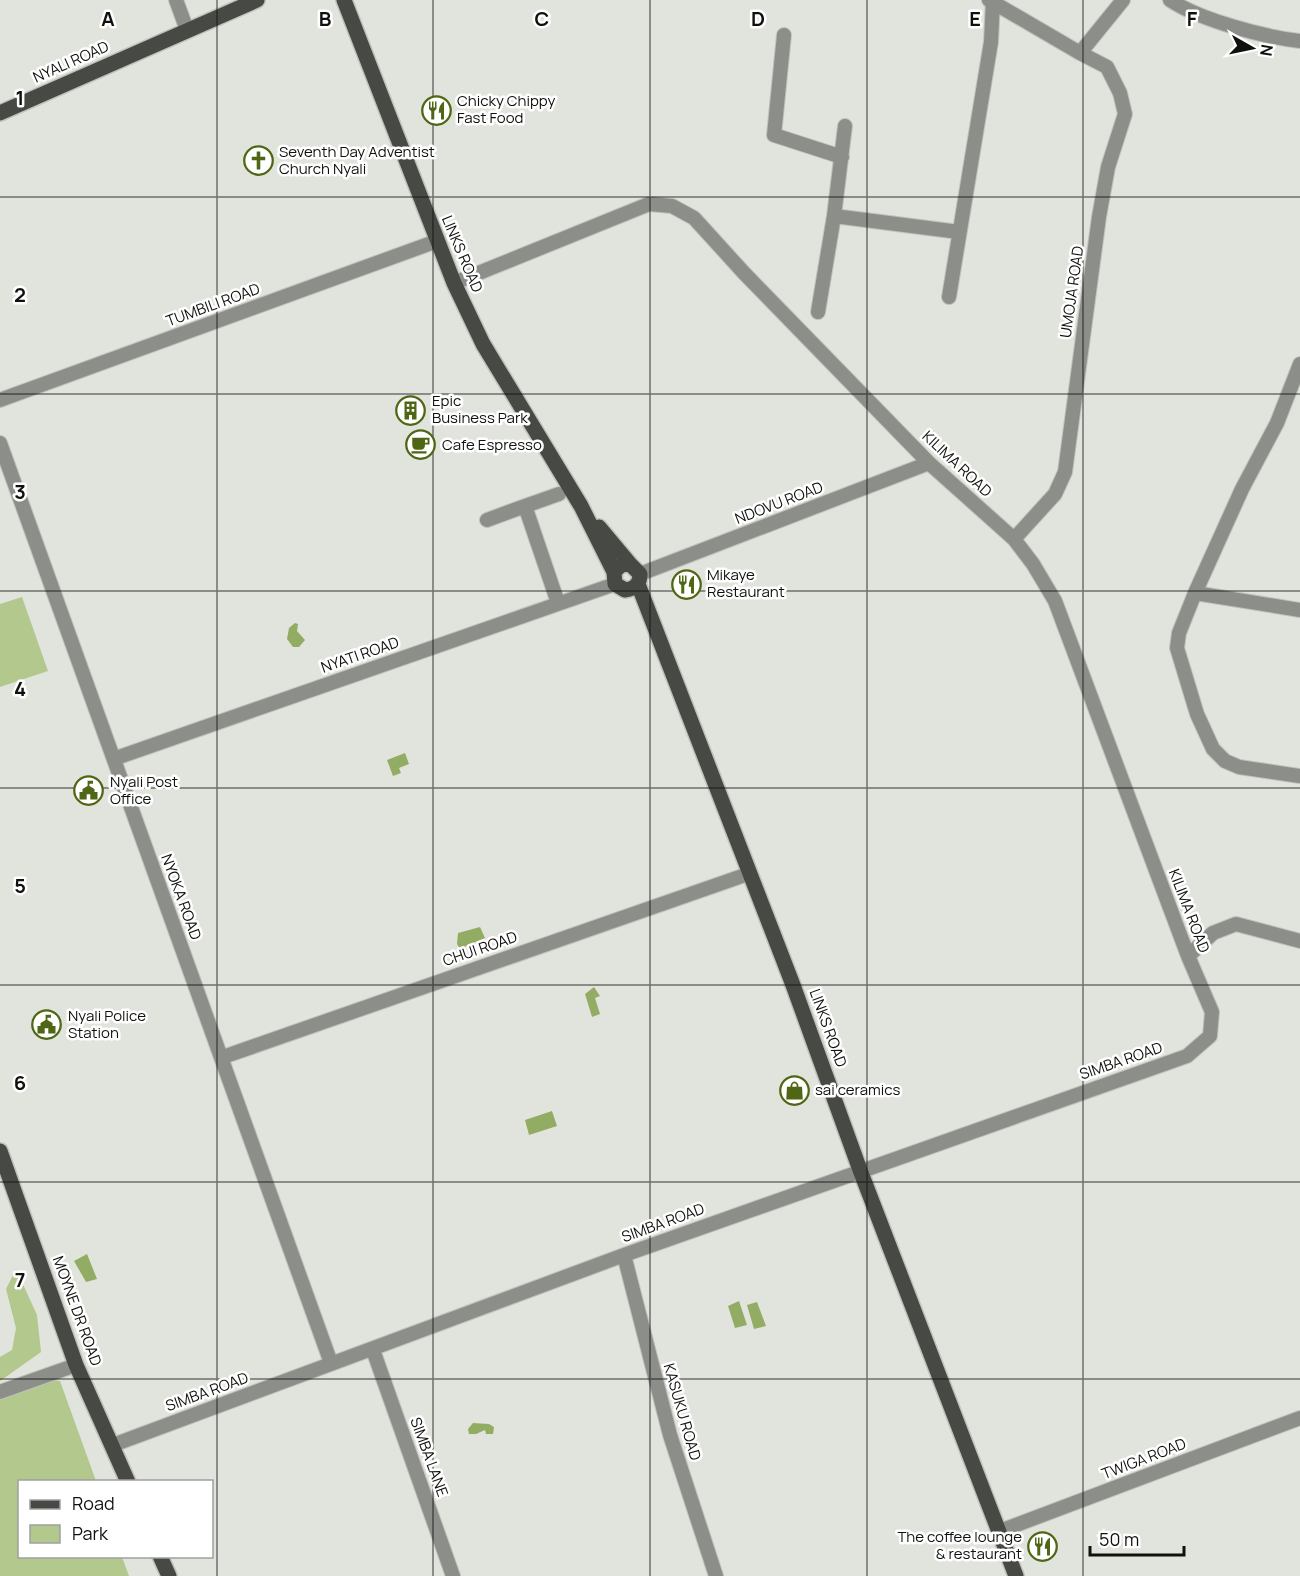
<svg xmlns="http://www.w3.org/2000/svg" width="1300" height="1576" font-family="Manrope,sans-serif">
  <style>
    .green { fill: #b2c88d }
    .water { fill: #93ac64 }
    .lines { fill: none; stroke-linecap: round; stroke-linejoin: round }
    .minor-casing { stroke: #c0c2bb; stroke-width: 16 }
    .major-casing { stroke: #c0c2bb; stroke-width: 18 }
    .minor { stroke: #8c8e8a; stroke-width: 14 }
    .major { stroke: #474a44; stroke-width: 15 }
    .grid { fill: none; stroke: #10110f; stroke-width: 1.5; stroke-opacity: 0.55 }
    .labels { text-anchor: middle; stroke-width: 5; stroke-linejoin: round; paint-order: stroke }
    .street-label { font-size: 15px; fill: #10110f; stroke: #fff }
    .poi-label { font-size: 15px; fill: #10110f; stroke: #fff; text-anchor: start }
    .grid-label { font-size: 20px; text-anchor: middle; font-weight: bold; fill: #10110f; stroke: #fff; stroke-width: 5; stroke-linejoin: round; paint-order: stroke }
  </style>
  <rect width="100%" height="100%" fill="#e1e4dc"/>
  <path class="green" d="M22 597 48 671 0 687V604Z
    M16 1269 37 1315 41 1352 0 1381V1357L12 1350 16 1328 6 1289Z
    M51 1380 60 1381 96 1481 20 1482V1556L122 1557 129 1576H0V1399Z"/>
  <path class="water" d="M295 623 298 624 297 631 305 640 299 647H293L287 639 289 628Z
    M405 753 409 764 399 768 401 773 393 776 387 760Z
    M480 927 485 938 460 949 457 944 458 933Z
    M594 987 600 996 595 998 600 1014 592 1017 585 994Z
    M552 1111 557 1126 529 1135 525 1120Z
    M87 1254 97 1279 86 1282 74 1261Z
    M739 1301 747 1325 735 1328 728 1306Z
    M757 1302 766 1326 754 1329 747 1305Z
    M473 1423 489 1424 494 1427 493 1434H486L485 1430 476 1434H469L468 1429Z"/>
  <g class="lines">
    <defs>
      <path id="minor" d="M176 0 187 30
        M989 0 1080 53 1123 0
        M1170 0C1200 20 1264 37 1300 41
        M784 35 774 135 842 157
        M834 216 959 232
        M949 297 991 42 993 0
        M818 312 834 216 845 126
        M1300 364 1277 423 1242 489 1195 593 1179 633 1177 648 1197 714 1213 749 1225 761 1239 767 1300 776
        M0 400 437 241
        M0 443C111 750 223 1056 331 1363
        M487 520 525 506
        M1014 539 1055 494 1065 472 1099 217 1108 167 1125 114 1120 93 1107 67 1080 53
        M640 574 929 463
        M1195 593 1300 610
        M558 603 525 506 559 494
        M116 758 615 584
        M1188 956 1213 933 1236 924 1300 941
        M223 1057 748 874
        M624 1255 670 1435 716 1576
        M373 1350 453 1576
        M0 1392 76 1365
        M113 1445 624 1255 1187 1056 1210 1036 1212 1012 1188 956 1055 601 1033 564 1014 539 929 463 744 273 694 218 672 206 649 204 454 283
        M1000 1531 1300 1418"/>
      <path id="major" d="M344 0 454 283 483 344 581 506 614 572 615 584 625 590C635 589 640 584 640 574L630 564 621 565 614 572
        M0 113 257 0
        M599 527 630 564
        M638 584 793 985 860 1170 1016 1576
        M0 1151 76 1365 128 1482
        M160 1556 169 1576"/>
    </defs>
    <use href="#minor" class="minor-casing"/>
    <use href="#major" class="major-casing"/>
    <use href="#minor" class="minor"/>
    <use href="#major" class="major"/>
  </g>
  <path class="grid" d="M217 0V1576M433 0V1576M650 0V1576M867 0V1576M1083 0V1576M0 197H1300M0 394H1300M0 591H1300M0 788H1300M0 985H1300M0 1182H1300M0 1379H1300"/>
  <defs>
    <symbol id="restaurant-ring" viewBox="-11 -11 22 22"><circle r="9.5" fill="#fff" stroke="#4f6615" stroke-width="1.5"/><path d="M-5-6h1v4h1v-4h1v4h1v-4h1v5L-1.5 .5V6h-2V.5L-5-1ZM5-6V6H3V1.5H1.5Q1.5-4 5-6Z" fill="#4f6615"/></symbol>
    <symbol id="church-ring" viewBox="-11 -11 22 22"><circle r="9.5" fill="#fff" stroke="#4f6615" stroke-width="1.5"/><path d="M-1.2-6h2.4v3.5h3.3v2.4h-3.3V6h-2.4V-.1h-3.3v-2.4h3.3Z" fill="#4f6615"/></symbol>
    <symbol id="building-ring" viewBox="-11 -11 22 22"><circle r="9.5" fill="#fff" stroke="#4f6615" stroke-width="1.5"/><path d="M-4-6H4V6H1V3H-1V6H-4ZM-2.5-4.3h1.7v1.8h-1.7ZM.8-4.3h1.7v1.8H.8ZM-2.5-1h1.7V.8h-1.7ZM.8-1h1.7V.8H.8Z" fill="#4f6615"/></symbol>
    <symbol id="cafe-ring" viewBox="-11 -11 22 22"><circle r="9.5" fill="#fff" stroke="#4f6615" stroke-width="1.5"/><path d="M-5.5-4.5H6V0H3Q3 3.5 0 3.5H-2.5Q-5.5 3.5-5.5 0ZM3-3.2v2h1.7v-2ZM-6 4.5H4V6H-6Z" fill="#4f6615"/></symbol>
    <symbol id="civic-ring" viewBox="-11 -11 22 22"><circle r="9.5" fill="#fff" stroke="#4f6615" stroke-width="1.5"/><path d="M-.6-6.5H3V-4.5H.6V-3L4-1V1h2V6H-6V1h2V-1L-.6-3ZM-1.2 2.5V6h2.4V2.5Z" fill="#4f6615"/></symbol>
    <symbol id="shop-ring" viewBox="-11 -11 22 22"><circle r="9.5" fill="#fff" stroke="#4f6615" stroke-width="1.5"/><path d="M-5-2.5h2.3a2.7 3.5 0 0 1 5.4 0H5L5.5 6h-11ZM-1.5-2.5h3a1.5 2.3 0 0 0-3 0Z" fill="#4f6615"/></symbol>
  </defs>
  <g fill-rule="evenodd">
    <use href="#restaurant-ring" x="420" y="94" width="33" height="33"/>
    <use href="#church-ring" x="242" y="144" width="33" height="33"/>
    <use href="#building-ring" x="394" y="394" width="33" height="33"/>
    <use href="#cafe-ring" x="404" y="428" width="33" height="33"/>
    <use href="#restaurant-ring" x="670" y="568" width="33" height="33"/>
    <use href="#civic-ring" x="72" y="774" width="33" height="33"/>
    <use href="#civic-ring" x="30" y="1008" width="33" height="33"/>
    <use href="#shop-ring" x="778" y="1074" width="33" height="33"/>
    <use href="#restaurant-ring" x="1026" y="1530" width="33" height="33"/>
  </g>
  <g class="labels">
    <g class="street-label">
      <text transform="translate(71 62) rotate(-24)" y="5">NYALI ROAD</text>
      <text transform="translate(462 254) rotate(67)" y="5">LINKS ROAD</text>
      <text transform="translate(1072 292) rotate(-82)" y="5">UMOJA ROAD</text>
      <text transform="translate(213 305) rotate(-20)" y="5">TUMBILI ROAD</text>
      <text transform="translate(957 464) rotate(43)" y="5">KILIMA ROAD</text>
      <text transform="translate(779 503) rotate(-21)" y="5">NDOVU ROAD</text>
      <text transform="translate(360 655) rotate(-19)" y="5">NYATI ROAD</text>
      <text transform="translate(181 897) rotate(70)" y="5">NYOKA ROAD</text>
      <text transform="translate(1189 911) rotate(69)" y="5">KILIMA ROAD</text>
      <text transform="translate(480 949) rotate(-19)" y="5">CHUI ROAD</text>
      <text transform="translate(828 1028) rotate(70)" y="5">LINKS ROAD</text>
      <text transform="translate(1121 1061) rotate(-19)" y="5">SIMBA ROAD</text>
      <text transform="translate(663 1223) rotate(-20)" y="5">SIMBA ROAD</text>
      <text transform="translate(77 1311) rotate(70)" y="5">MOYNE DR ROAD</text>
      <text transform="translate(207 1392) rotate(-20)" y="5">SIMBA ROAD</text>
      <text transform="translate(682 1412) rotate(74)" y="5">KASUKU ROAD</text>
      <text transform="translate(429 1457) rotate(70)" y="5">SIMBA LANE</text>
      <text transform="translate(1144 1459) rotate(-21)" y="5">TWIGA ROAD</text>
    </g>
    <g class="poi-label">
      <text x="457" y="106">Chicky Chippy<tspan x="457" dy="17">Fast Food</tspan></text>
      <text x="279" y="157">Seventh Day Adventist<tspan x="279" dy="17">Church Nyali</tspan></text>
      <text x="432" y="406">Epic<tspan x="432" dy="17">Business Park</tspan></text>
      <text x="442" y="450">Cafe Espresso</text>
      <text x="707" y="580">Mikaye<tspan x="707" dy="17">Restaurant</tspan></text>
      <text x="110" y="787">Nyali Post<tspan x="110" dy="17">Office</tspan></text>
      <text x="68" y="1021">Nyali Police<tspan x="68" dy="17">Station</tspan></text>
      <text x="815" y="1095">sai ceramics</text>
      <text x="1022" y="1542" text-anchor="end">The coffee lounge<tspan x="1022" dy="17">&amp; restaurant</tspan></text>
    </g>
  </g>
  <g class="grid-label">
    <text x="108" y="26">A</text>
    <text x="325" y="26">B</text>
    <text x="542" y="26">C</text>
    <text x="758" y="26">D</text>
    <text x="975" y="26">E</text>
    <text x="1192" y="26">F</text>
    <text x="20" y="105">1</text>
    <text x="20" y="302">2</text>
    <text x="20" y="499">3</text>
    <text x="20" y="696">4</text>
    <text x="20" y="893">5</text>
    <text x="20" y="1090">6</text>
    <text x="20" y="1287">7</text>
  </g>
  <rect x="18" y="1480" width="195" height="78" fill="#ffffff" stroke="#9fa09f" stroke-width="1.5"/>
  <rect x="30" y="1500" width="30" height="9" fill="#474a44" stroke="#9fa09f" stroke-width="1.5"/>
  <text x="72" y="1510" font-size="18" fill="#10110f">Road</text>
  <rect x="30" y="1525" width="30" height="18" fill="#b2c88d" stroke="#9fa09f" stroke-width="1.5"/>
  <text x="72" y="1540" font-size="18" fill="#10110f">Park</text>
  <g transform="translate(1252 48) rotate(99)" stroke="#ffffff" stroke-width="4.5" paint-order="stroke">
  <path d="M0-4.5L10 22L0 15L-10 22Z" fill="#10110f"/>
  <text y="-9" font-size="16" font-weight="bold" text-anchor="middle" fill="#10110f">N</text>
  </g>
  <path d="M1090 1546v9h94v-9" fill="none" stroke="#10110f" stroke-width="3"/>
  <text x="1099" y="1546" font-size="18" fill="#10110f" stroke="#ffffff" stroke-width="4.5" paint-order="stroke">50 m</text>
</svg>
